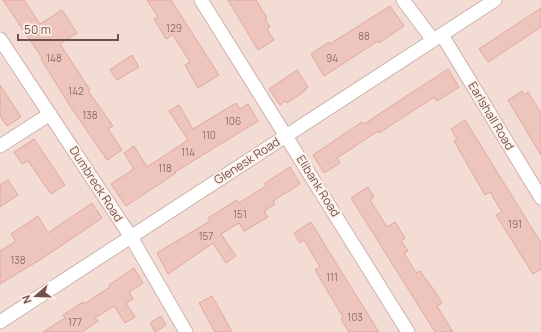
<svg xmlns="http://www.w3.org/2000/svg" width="541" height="332" font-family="Manrope,sans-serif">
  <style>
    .residential { fill: #f2dcd3 }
    .building { fill: #eec5bd; stroke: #dfa89f }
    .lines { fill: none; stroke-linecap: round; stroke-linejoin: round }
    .minor-casing { stroke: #cdb4ae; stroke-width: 15 }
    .minor { stroke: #fff; stroke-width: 13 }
    .labels { text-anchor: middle; stroke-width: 4; stroke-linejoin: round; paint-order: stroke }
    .number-label { font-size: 10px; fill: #906d68 }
    .street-label { font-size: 12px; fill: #71504b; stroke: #fef1ea }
  </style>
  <rect width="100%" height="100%" fill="#faece4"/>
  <path class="residential" d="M0 0H541V332H0Z"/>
  <path class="building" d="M3 0H24L40 24 62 10 77 33 60 44 90 90 88 91 113 126 108 129 122 150 107 160 70 106 41 59 42 58Z
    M147 0H171L219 75 198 88 185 65 190 62 173 35 166 39 154 19 158 17Z
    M228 0H256L267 18 265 19 270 27 267 29 274 40 258 50Z
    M390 6 404 26 379 43 378 41 324 76 311 54 329 42 330 44Z
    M541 8V27L488 62 479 49Z
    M132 55 139 67 117 80 110 70Z
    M448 69 459 87 437 101 434 97 379 133 378 131 337 158 340 163 324 173 313 155 362 122 364 124Z
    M297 70 308 87 305 89 306 90 287 103 285 101 280 105 269 89Z
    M0 85 21 117 7 126 0 116Z
    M522 91 524 95 528 92 541 113V155L508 100Z
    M236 103 240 109 248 104 258 121 175 172 176 173 126 206 111 184 134 169 124 153 134 146 147 167 188 140 169 111 179 105 193 129Z
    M465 120 541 243V269L533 274 496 215 502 212 490 192 485 195 454 141 457 139 451 129Z
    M34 139 65 185 51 194 28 161 22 164 14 152Z
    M290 167 300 184 273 201 275 204 264 211 268 217 244 231 239 223 221 234 236 256 226 263 213 243 168 274 157 253 210 221 208 218 237 200 239 203 266 186 265 183Z
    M8 180 18 195 0 207V185Z
    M368 187 374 197 370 200 387 227 395 222 405 238 401 241 408 251 404 253 416 273 420 271 434 290 442 303 437 306 453 332H435L351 198Z
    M92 203 102 218 43 258 0 284V251L16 241 11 234 38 216 48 233Z
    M311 222 344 276 379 332H349L341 319 343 317 315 270 320 267 304 240 300 243 294 233Z
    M134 268 143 283 129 292 133 299 126 303 135 317 125 323 114 306 95 318 98 321 82 332H43L65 318 63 315 83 302 84 304 110 287 109 285Z
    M212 296 225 319 232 332H215L209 321 199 303Z
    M161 316 166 325 155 332 150 323Z"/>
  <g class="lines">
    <defs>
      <path id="minor" d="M201 0 408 332
        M403 0 433 40
        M442 35 541 198
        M0 39 131 237 186 332
        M0 146 50 114
        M0 322 495 0"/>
    </defs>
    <use href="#minor" class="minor-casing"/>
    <use href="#minor" class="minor"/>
  </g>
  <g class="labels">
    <g class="number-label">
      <text x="174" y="32">129</text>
      <text x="364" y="40">88</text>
      <text x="54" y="62">148</text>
      <text x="332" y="62">94</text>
      <text x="76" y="95">142</text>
      <text x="90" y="119">138</text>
      <text x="233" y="125">106</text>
      <text x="209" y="139">110</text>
      <text x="188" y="156">114</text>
      <text x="165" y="172">118</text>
      <text x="240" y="218">151</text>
      <text x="515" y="228">191</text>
      <text x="206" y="240">157</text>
      <text x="18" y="264">138</text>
      <text x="332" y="281">111</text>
      <text x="355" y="321">103</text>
      <text x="75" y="326">177</text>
    </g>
    <g class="street-label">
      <text transform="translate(491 116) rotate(59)" y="4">Earlshall Road</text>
      <text transform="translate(247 161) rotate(-33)" y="4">Glenesk Road</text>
      <text transform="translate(96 184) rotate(57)" y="4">Dumbreck Road</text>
      <text transform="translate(318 186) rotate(58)" y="4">Elibank Road</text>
    </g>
  </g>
  <g transform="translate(36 296) rotate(250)" stroke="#fef1ea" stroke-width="3" paint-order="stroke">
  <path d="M0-3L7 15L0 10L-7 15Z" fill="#71504b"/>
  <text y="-6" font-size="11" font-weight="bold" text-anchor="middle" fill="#71504b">N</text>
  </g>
  <path d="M18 34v6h100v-6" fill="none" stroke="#71504b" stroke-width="2"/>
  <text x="24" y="34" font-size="12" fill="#71504b" stroke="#fef1ea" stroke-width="3" paint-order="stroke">50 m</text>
</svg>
